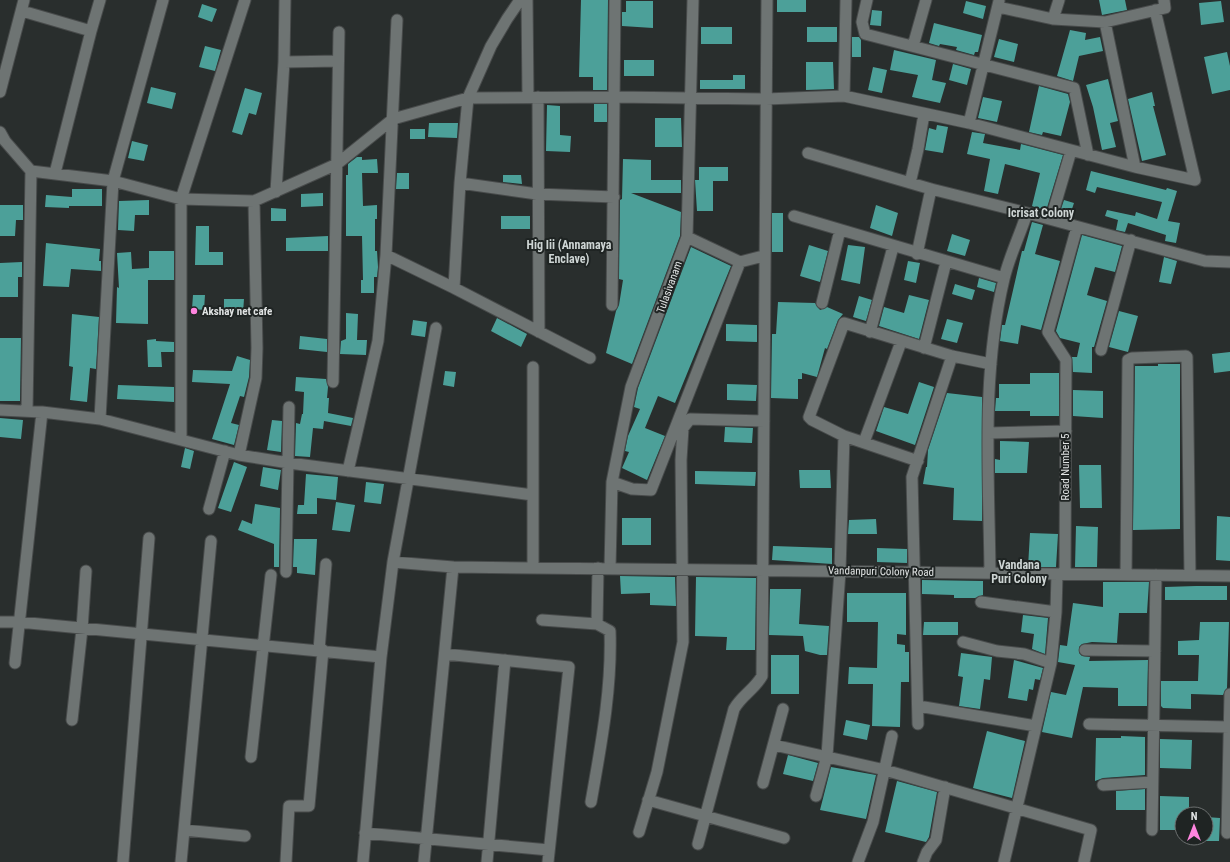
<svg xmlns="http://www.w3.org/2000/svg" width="1230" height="862" font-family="'Roboto Condensed',sans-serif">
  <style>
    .building { fill: #4ca099 }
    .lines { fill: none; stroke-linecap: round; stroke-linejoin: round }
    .minor-casing { stroke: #484b4b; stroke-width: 13 }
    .minor { stroke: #6e7473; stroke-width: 11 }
    .poi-dot { fill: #ff85df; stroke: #1f2423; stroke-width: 1.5 }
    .labels { text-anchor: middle; stroke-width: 4; stroke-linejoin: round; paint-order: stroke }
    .street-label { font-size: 11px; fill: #e0e3e3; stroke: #1f2423 }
    .poi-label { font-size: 11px; font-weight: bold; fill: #e0e3e3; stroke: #1f2423; text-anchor: start }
    .neighbourhood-label { font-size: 12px; font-weight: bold; fill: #ced5d4; stroke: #1f2423 }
  </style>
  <rect width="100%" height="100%" fill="#292e2d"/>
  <path class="building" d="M581 0H608L607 90H593V77H579Z
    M777 0H806V12H777Z
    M1099 0H1125L1127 10 1102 15Z
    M626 1H653V28L622 26V12H626Z
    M966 1 986 6 983 19 963 13Z
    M1221 1 1224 22 1201 25 1199 3Z
    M202 4 217 9 212 22 198 17Z
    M872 10 882 11 881 26 870 25Z
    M934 23 982 35 978 52H975L974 55 956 50 957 47 940 44 939 46 929 43Z
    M701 27H732V44H701Z
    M807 27H837V42H807Z
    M1070 30 1086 33 1085 40 1100 37 1103 51 1079 56 1073 81 1057 76Z
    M852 37H859L861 40V57H852Z
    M999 39 1018 44 1014 62 994 57Z
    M205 46 221 50 215 71 199 67Z
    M894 50 936 60 932 80 946 83 940 103 912 97 918 75 890 70Z
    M1227 52 1230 66V90L1212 94 1204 57Z
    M624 60H654V76H624Z
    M806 62H833L834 89 806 90Z
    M953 64 971 69 967 85 949 80Z
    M873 67 887 70 882 93 868 90Z
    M733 75H745V89H700V80H733Z
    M1108 79 1118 121 1110 123 1116 147 1102 150 1093 107 1086 85Z
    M1039 86 1068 94 1070 102 1061 136 1043 132 1042 135 1029 132Z
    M151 87 176 93 172 109 147 103Z
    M245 88 262 93 256 115 249 113 242 135 232 132Z
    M1152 92 1155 106H1153L1166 155 1142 161 1128 99Z
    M983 97 1002 101 997 122 978 118Z
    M594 104H607V122H594Z
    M547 105 560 106V135L571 136 570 152 546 151Z
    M655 118H681L682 147H655Z
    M429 123H458L457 138 428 137Z
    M937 125 948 127 943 153 925 150 929 128 936 130Z
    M410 129H425V139H410Z
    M972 132 985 134 983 143 1020 150 1021 144 1063 155 1046 211 1032 206 1040 173 1005 164 998 194 984 191 990 159 967 154Z
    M132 141 148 145 144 161 128 158Z
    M357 157H362V160L377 159 378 173H362L363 206 377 205V219H375V251H377L378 267 377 277H374V293H361V280H363L362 236H346V175H348V164Z
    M623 159 651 160V180H681V193H631L681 212 680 236 632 364 606 353 616 311 619 305 623 280 619 279 620 200 622 199Z
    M699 167H728V181H713V211H697L695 180H699Z
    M1091 171 1166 190 1167 188 1177 191 1168 221 1180 223 1176 243 1165 241 1166 235 1128 223 1125 232 1116 230 1118 220 1105 216 1107 210 1135 216 1136 212 1157 219 1162 202 1097 187 1095 193 1086 190Z
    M397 173H409V189H396Z
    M503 175H521L522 184 503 182Z
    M72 189H102V206H69V208L45 207 46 195 72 197Z
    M323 193V206L301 207V194Z
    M149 200V215H135L134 231 118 230 119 201Z
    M1064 200 1074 203 1070 215 1060 212Z
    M0 205H23V220H16L15 236H0Z
    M876 205 898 213 892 236 870 228Z
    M271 208 286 209V221H271Z
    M772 213H783V252H772Z
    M501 216H530V229H501Z
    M1032 222 1043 225 1035 254 1060 261 1041 330 1021 325 1018 344 1000 341 1002 325H1005L1022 251H1024Z
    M196 226H209V252H223V265H195Z
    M952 234 970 240 965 256 947 251Z
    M1082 235 1122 246 1115 272 1095 267 1087 295 1107 301 1094 347H1092V373L1073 372 1072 357H1077L1080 343 1060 338 1056 331Z
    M328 236V251H286V238Z
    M46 243 100 249 99 261H101V271L71 269 69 287 43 286Z
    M809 245 828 251 820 282 800 276Z
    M848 245 865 247 860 284 841 280Z
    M691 247 731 266 675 403 658 396 645 428 665 436 647 480 622 468 629 452 625 451 628 436 640 409 634 407 638 388Z
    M149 251H174V280H148V324L116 323 117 287 119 288 117 253 131 252 132 269 149 268Z
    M1164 257 1177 261 1171 284 1159 282Z
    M908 261 920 263 916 283 904 280Z
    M22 262V277H18V297H0V263Z
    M979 278 996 283 994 292 977 287Z
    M955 284 975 290 972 300 952 294Z
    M193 295H205L204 310 192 309Z
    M909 295 929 300 919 339 879 326 884 307 904 313Z
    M859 296 872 300 866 321 853 317Z
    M224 299H244L243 313 224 312Z
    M778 302 815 303 820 310 827 307 843 314 838 320 827 349 825 348 817 377 802 373V379H798V399L771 398 772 334H776Z
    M1119 311 1138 316 1128 352 1109 347Z
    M346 313 358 314 357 340H367L366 355 340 354 341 341 346 339Z
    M72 314 99 317 96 369 90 368 87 402 70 400 73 367 69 366Z
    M497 318 527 334 521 347 491 331Z
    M947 319 963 323 957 343 941 339Z
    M413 320 427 322 425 337 411 335Z
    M726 324 757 325V342L726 341Z
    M300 336 327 339V352L299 349Z
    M0 338H21L20 401H0Z
    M156 339V341L174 342V352H161L162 367H148L147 340Z
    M1230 352V371L1214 373 1212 354Z
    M237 356 250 360 249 377 244 397 240 396 231 423 239 425 234 445 212 439 230 384 192 382 193 370 232 371Z
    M1158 364H1180V529L1133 530 1135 366H1158Z
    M445 371 456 372 454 387 443 385Z
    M1030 373H1059V416H1030V411H995L996 398H999V384H1030Z
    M296 377 326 379 328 387 327 398H329L328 413 353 418 351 426 324 421 323 429 313 428 310 457 295 456 296 423 300 424 302 414H303L304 392 295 391Z
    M919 382 934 387 915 445 876 431 884 407 908 414Z
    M727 384 757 385 756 401 727 400Z
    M118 385 174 387V402L117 399Z
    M1073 390 1103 391V418L1073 416Z
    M947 393 982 397V521L953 520 954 488 923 484 926 467H927L928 450Z
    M0 418 23 420 21 439 0 437Z
    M272 420 282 421 281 452 267 450Z
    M725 427 753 428 752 443 724 442Z
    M1000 441 1029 442 1027 473H995V459L1000 460Z
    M185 448 194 451 190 469 181 467Z
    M234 462 247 467 231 512 218 508Z
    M1079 465H1101L1102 508H1080Z
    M263 467 281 470 278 490 260 486Z
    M799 470H830L831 488H800Z
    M695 471 756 472 755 486 695 484Z
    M306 474 338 477 336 500 317 498V514H297L298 505H304Z
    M366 482 384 484 381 504 364 502Z
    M336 502 355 505 350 532 332 530Z
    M255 504 280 508 279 567H274V544L238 530 242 520 252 524Z
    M1217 516 1230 517V561L1216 560Z
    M622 518H651V545H622Z
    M876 519 877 534H848L849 520Z
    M1076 526 1098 527 1097 567H1075Z
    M1030 533 1058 534 1056 567H1028Z
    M294 539H317L315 575 297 573V567H293Z
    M773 546 832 548V564L772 560Z
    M877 548 907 549V563L877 562Z
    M620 576 675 577 676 606 650 605V593L621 594Z
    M696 577 756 578 755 650H726L727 637 695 636Z
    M922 580 983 581V595L975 598H954V595L922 594Z
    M1103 582H1149L1147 613H1119L1117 643 1092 642 1082 644 1079 647V653L1082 656 1090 657 1089 661 1148 660 1147 706H1118V688L1083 687 1072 738 1042 732 1051 692 1066 695 1075 665 1058 662 1060 645 1067 646 1073 603 1103 607Z
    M1196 586H1227V600H1165V587Z
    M770 589H801L799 624 829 626 827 655H820L805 651 803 636 769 635Z
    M847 593H906V635L897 634V644L905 645V652H909V682H901L900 727 872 726 873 684H848L849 667 877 668 878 622H847Z
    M1023 615 1048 618 1045 654 1032 649 1034 634 1021 632Z
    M924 622H958V635H923Z
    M1200 622H1229L1227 688 1223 695 1191 694V709L1163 708 1161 706V681H1198L1199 655H1178V641L1199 640Z
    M961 653 992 657 990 680 984 679 980 709 959 706 963 677 958 676Z
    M771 655H799V694H771Z
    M1014 660 1043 668 1040 680 1035 679 1033 690 1029 689 1027 701 1008 698Z
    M846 720 870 725 867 740 843 735Z
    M987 731 1025 741 1012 798 973 788Z
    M1121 736 1145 737V775L1103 778 1095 781 1096 738H1121Z
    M1160 739 1192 740 1191 769 1160 768Z
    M788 755 818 763 813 781 783 774Z
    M831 767 876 775 866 819 820 810Z
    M897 781 937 792 929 837 926 842 885 832Z
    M1145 789V810H1116V791Z
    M1160 796 1189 797V814H1182V830H1160Z
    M1206 817 1220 818 1219 841H1206Z"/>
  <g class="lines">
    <defs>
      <path id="minor" d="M527 0 528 97
        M867 0 862 22 865 34 1074 88 1088 155
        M998 7 1053 19 1105 22 1165 8 1164 0
        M22 11 91 31 100 0
        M1053 19 1059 0
        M1105 22 1135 167
        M913 46 926 0
        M284 62 338 61
        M0 92 24 0
        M844 96 846 0
        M538 97 539 332
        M969 123 999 1
        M0 132 5 141 31 171 113 181 181 199 254 201 337 164 393 119 468 98 615 97 766 99 844 96 969 123 1135 167 1195 180 1155 10
        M808 153 931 189 1027 213 1205 261 1230 262
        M55 173 91 31
        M460 183 537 194 614 197
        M910 183 918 149 924 114
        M276 192 284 62 285 0
        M794 216 1004 278
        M1051 219 1071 151
        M687 237 740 262 763 256
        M917 254 931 189
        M386 255 454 288 590 358
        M454 288 460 183 468 98 491 46 507 19 520 0
        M822 303 840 230
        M612 305 615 0
        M870 332 893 247
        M924 348 946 262
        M1101 350 1131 240
        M533 367V567
        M333 382 339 32
        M0 410 42 412 100 419 239 455 289 463 533 495
        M27 411 31 171
        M100 419 113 181 163 0
        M989 433 1066 431
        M181 439V199L245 0
        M864 442 901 342
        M239 455 256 378 257 348 254 201
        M918 461 844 436 812 420 809 417 844 323 952 356
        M348 471 378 341 386 255 397 20
        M612 482 632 489 651 490 740 262
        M209 509 225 451
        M393 562 436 328
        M610 568 612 482 631 387 687 237 693 0
        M286 572 289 407
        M990 573C989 476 981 374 1004 279 1009 257 1020 235 1027 213
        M1065 574 1066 360 1048 332 1077 227
        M1126 575 1128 360 1132 358 1186 356 1187 357 1190 575
        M981 602 1056 612
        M542 620 597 624 610 631C612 689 601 745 591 802
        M0 622H19L381 657
        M597 624 598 568
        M963 642 997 651 1024 654 1051 663
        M319 650 326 564
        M1085 650 1155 651
        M445 654 569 667 548 862
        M15 663 42 412
        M918 706 1036 726
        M72 720 82 629 86 571
        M918 724 912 477 952 356 991 364
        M1089 724 1230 727
        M774 745 885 770 1091 830 1084 862
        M251 757 271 575
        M763 783 783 709
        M1103 785 1152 782
        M816 796 827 756 840 571 844 436
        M648 800 784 838
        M184 830 245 836
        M1152 830 1156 575
        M639 832 657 772 683 642 681 460 683 428 690 419 764 421
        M365 833 549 850
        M1227 833 1230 694
        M698 844 734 709C742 695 754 690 762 676L767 0
        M123 862 149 538
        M181 862 211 541
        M286 862 289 806H309L323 650
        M363 862 381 657 393 562 453 567 1230 576
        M424 862 453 567
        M487 862 505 660
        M858 862 873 822 892 736
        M923 862 927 852 936 840 945 787
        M1004 862 1051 663 1056 612 1057 574"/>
    </defs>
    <use href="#minor" class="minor-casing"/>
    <use href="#minor" class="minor"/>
  </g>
  <circle class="poi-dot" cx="194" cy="311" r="4"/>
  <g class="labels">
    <g class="street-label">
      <text transform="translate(669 287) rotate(-70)" y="4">Tulasivanam</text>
      <text transform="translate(1065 467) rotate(-90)" y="4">Road Number 5</text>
      <text transform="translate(881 571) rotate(1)" y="4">Vandanpuri Colony Road</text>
    </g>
    <g class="poi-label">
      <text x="202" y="315">Akshay net cafe</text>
    </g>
    <g class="neighbourhood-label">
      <text x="1041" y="217">Icrisat Colony</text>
      <text x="569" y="249">Hig Iii (Annamaya<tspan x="569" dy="14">Enclave)</tspan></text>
      <text x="1019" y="569">Vandana<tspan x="1019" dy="14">Puri Colony</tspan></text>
    </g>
  </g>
  <g transform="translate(1194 826)"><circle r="19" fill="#1f2423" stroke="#6c7070"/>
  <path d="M0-3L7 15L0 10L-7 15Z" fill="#ff85df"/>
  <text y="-6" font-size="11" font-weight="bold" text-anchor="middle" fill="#e0e3e3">N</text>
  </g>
</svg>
